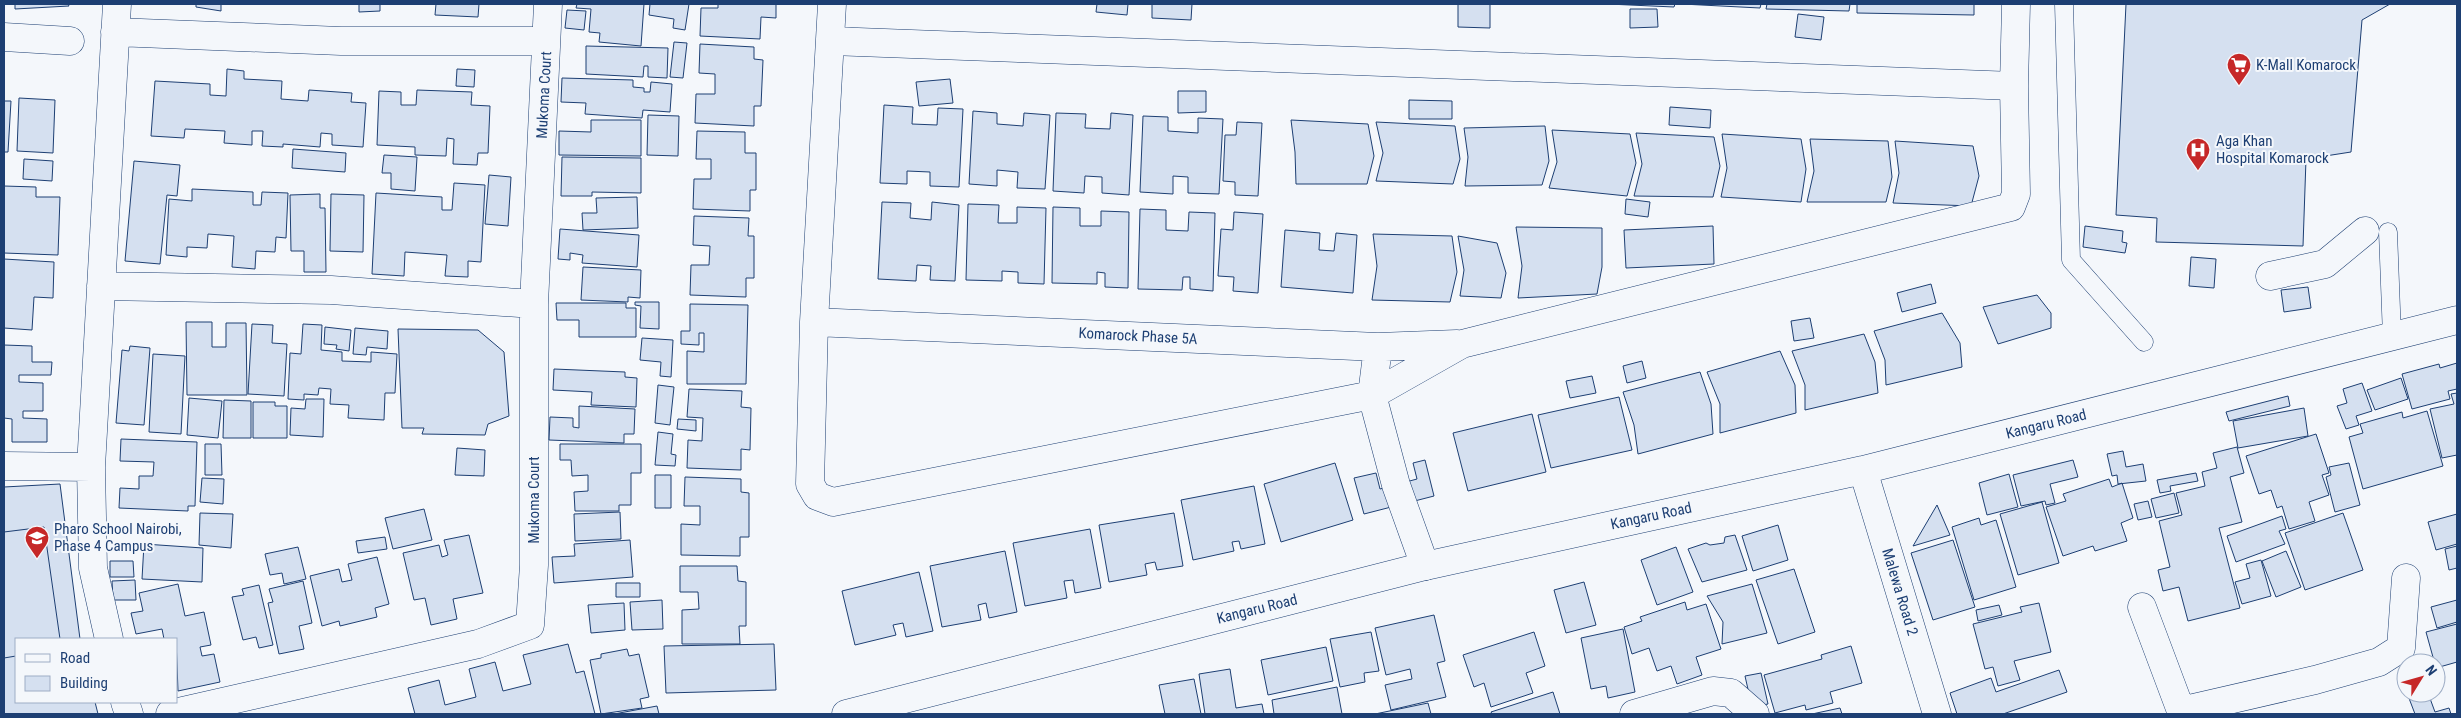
<svg xmlns="http://www.w3.org/2000/svg" width="2461" height="718" font-family="'Roboto Condensed',sans-serif">
  <style>
    .building { fill: #d5e0f0; stroke: #1d3f73 }
    .lines { fill: none; stroke-linecap: round; stroke-linejoin: round }
    .lane-casing { stroke: #1d3f73; stroke-width: 19 }
    .street-casing { stroke: #1d3f73; stroke-width: 29 }
    .secondary-casing { stroke: #1d3f73; stroke-width: 29 }
    .lane { stroke: #f4f7fb; stroke-width: 18 }
    .street { stroke: #f4f7fb; stroke-width: 28 }
    .secondary { stroke: #f4f7fb; stroke-width: 28 }
    .labels { text-anchor: middle; stroke-width: 4; stroke-linejoin: round; paint-order: stroke }
    .poi-label { font-size: 15px; fill: #1d3f73; stroke: #f4f7fb; text-anchor: start }
    .street-label { font-size: 15px; fill: #1d3f73; stroke: #f4f7fb }
  </style>
  <rect width="100%" height="100%" fill="#f4f7fb"/>
  <path class="building" d="M15 4H68L69 6 15 9Z
    M196 4H221V11L196 7Z
    M359 4H380V11L359 12Z
    M436 4H479L478 17 435 15Z
    M577 4H644L641 46 599 42 600 33 589 32 591 9 576 8Z
    M650 4H689L685 30 673 28 674 19 649 15Z
    M718 4H776V18L761 17 760 39 700 36 701 8H718Z
    M1097 4H1128L1127 15 1096 12Z
    M1152 4H1192L1191 20 1152 18Z
    M1458 4H1490V28L1458 27Z
    M1608 4H1675L1674 7Z
    M1682 4H1761L1760 8Z
    M1767 4H1850L1849 11 1766 9Z
    M1857 4H1974V15L1857 13Z
    M2126 4H2390L2362 20 2351 152 2306 159 2303 246 2156 242 2157 218 2116 215Z
    M1630 9H1657L1658 27 1630 28Z
    M567 10 586 11 584 30 565 28Z
    M1798 14 1824 17 1821 40 1795 37Z
    M674 42 687 43 683 78 670 77Z
    M700 44 754 47V59L763 60 761 106H754V126L695 123 696 94H715V74L699 73Z
    M586 46 668 48 667 78 648 77V66H644L643 77 586 74Z
    M227 69 244 71V79L282 81 281 99 308 101 309 90 352 93 351 102 366 103 363 147 332 145V134L321 133 320 147 283 144V147L262 146 263 131H252V145L224 143 225 131 185 129 184 138 151 136 155 81 210 84V95L226 96Z
    M457 69 475 70 474 87 456 86Z
    M562 78 633 80V87L644 88V92H650L651 82 672 84 670 112 643 110 642 118 585 114 586 103 561 102Z
    M950 79 953 103 919 106 916 82Z
    M417 90 472 92 471 105 490 106 488 153H478L477 165 453 164 454 139 447 138 446 156 415 155V147L377 145 379 91 401 92V105H416Z
    M1178 91H1206V112L1178 113Z
    M19 98 55 100 53 153 17 151Z
    M1409 100 1452 101V119H1409Z
    M4 101H11L8 152H4Z
    M884 105 913 107 912 124 937 125 938 108 963 109 959 187 930 186V172L907 171V184L880 183Z
    M1670 107 1711 110 1710 128 1669 125Z
    M973 111 997 113V124L1023 126 1024 113 1050 115 1045 189 1017 188 1018 172 997 170V186L969 184Z
    M1056 113 1086 114 1085 128 1110 129 1111 113 1133 115 1129 195 1102 193V177L1085 176 1084 193 1053 191Z
    M648 115 679 116 678 156 647 155Z
    M1143 116 1168 117V131L1198 133V118L1223 119 1219 194 1188 193V177L1173 176V194L1140 192Z
    M591 120H641V156L559 155V131L591 132Z
    M1291 120 1368 124 1374 156 1367 184H1296L1295 152Z
    M1237 122 1262 123 1258 196 1235 195V182L1223 181 1225 135H1236Z
    M1376 122 1455 126 1460 159 1453 184 1376 181 1383 153Z
    M1545 126 1549 161 1542 185 1465 186 1468 157 1464 128Z
    M1552 130 1630 134 1636 163 1627 196 1549 188 1557 162Z
    M697 131 745 132V153H756V190H750V211L693 209 694 179H711V159H696Z
    M1636 133 1714 137 1720 166 1713 197 1634 196 1642 164Z
    M1722 134 1801 139 1806 169 1801 202 1721 197 1727 168Z
    M1810 139 1888 141 1892 177 1886 202H1807L1814 171Z
    M1895 141 1973 146 1979 176 1971 206 1893 203 1899 173Z
    M293 149 346 153 345 172 292 168Z
    M384 155 417 157 415 191 391 189V173H382Z
    M562 157 641 158V193L592 192V196H561Z
    M24 159 53 161 52 181 23 179Z
    M134 161 180 165 177 196 167 195 160 264 125 261Z
    M489 175 511 177 508 226 485 224Z
    M454 183 485 185 481 262 468 261V277L445 276 447 255 405 252 404 276 372 274 376 193 442 197V210H452Z
    M4 186 36 187V197H60L58 255 4 253Z
    M192 189 253 192V205H261L262 192 288 193 286 238 276 237 275 252 256 251 255 269 232 267 234 236 208 234 207 248 187 247V257L166 255 169 199 192 201Z
    M320 194V208H325L326 272H304V251H291L290 195Z
    M331 194 364 195 363 252 330 251Z
    M637 197 638 228 583 230 582 213H597L596 198Z
    M1626 199 1650 202 1648 217 1625 214Z
    M882 202 911 203 910 218 931 220 932 202 959 205 955 281 930 280 931 266 917 265 916 281 878 279Z
    M968 204 999 205 998 223H1017V207L1046 208 1044 284 1018 283V272L1002 271V281L966 280Z
    M1053 207 1080 208V226H1101V211L1129 212 1128 288 1105 287V273L1097 272V284L1052 283Z
    M1140 209 1166 210V230L1188 231 1189 212 1215 213 1213 291 1190 289V277H1183L1182 290 1138 289Z
    M1234 212 1263 214 1258 293 1233 291 1234 277 1218 276 1221 229 1233 230Z
    M694 216 749 218 748 236H754V278H746V297L690 295 691 265H709L710 246 693 245Z
    M1713 226 1714 264 1626 268 1624 230Z
    M2085 226 2123 231 2122 242 2127 243 2125 253 2083 247Z
    M1516 227 1602 228V267L1597 294 1518 298 1522 266Z
    M560 229 639 235 637 267 582 263 583 255 570 253V260L558 259Z
    M1285 230 1320 233 1319 250 1334 251 1336 233 1357 235 1353 293 1281 287Z
    M1373 234 1452 236 1457 272 1450 302 1372 300 1377 266Z
    M1458 236 1497 243 1506 273 1501 298 1460 296 1464 270Z
    M2191 257 2216 259 2214 288 2189 286Z
    M4 259 54 262 53 298 34 297 32 330 4 328Z
    M583 267 641 270 640 298 628 297V302L581 300Z
    M1931 284 1936 303 1902 312 1897 293Z
    M2308 287 2311 308 2284 312 2281 290Z
    M2037 295 2051 313V328L1998 344 1983 307Z
    M635 302H659V329L640 328 641 306 635 305Z
    M556 303H626V308H636V337H579V320H557Z
    M690 304 748 305 746 384H687V351L704 352V333H699V345L681 344V331H690Z
    M1942 313 1960 343 1962 367 1886 385 1885 360 1874 331Z
    M1810 318 1814 338 1794 341 1791 321Z
    M186 322H212V347H226V323H246L247 395H187Z
    M252 324 273 325 272 343 287 344 284 396 248 394Z
    M303 324 322 325 321 350 342 352V361L371 362V352L397 354 395 393H385L384 420 348 418 349 405 330 404 331 389 319 388 318 395 304 394V400L288 399 290 353 301 354Z
    M325 327 351 330 349 351 336 349 337 345 324 344Z
    M355 328 388 331 387 349 367 347 366 355 353 354Z
    M398 329 478 330 504 352 509 416 488 424 485 435 422 434 424 428H402Z
    M1864 334 1875 362 1878 393 1805 410V385L1792 351Z
    M642 338 673 340 671 377 660 376 661 362 640 360Z
    M4 345 32 346V362H52L51 375H19V382L43 383V411H23V418L47 419V442H12V419L4 418Z
    M130 346 150 348 144 425 116 423 122 350 129 351Z
    M1780 351 1795 385 1796 413 1720 433V404L1707 372Z
    M153 354 185 356 181 434 149 432Z
    M1642 361 1646 378 1627 383 1623 366Z
    M2457 363V389L2448 391 2450 399 2412 409 2402 374 2439 364 2440 368Z
    M554 369 625 372V377L637 378 636 407 591 405 592 392 553 390Z
    M1700 372 1711 404 1713 434 1638 454 1634 425 1623 392Z
    M1592 376 1596 393 1570 398 1566 381Z
    M2401 378 2408 399 2375 410 2367 390Z
    M2362 383 2372 411 2356 416 2359 425 2346 429 2337 406 2347 403 2343 389Z
    M658 385 674 387 670 425 655 423Z
    M689 389 742 391 741 407 751 408 750 450 741 449V470L687 468 688 440 702 441 703 418 687 417Z
    M2457 393V455L2442 458 2430 409 2454 404 2451 394Z
    M2288 396 2290 406 2229 421 2226 412Z
    M1619 397 1632 450 1551 468 1538 415Z
    M189 398 222 401 218 438 187 435Z
    M306 399H324L323 437 290 435 291 408 305 409Z
    M224 400 251 401V438H223Z
    M253 402H275V406H287V438H253Z
    M579 406 635 409 634 434H624V443L549 440 550 417 573 418V427L579 428Z
    M2304 408 2308 436 2238 448 2233 421Z
    M2427 411 2443 466 2363 489 2349 437 2363 433 2360 424 2402 412 2403 418Z
    M1532 414 1546 472 1468 491 1453 433Z
    M678 419 696 420V431L677 429Z
    M658 432 673 434 671 454 676 455 675 466 655 465Z
    M2316 434 2329 473 2322 475 2329 495 2309 502 2315 521 2289 529 2282 506 2277 508 2271 490 2259 494 2246 456Z
    M121 439 197 442 195 506H188V511L119 508 120 488 139 489V476H153L154 462 120 461Z
    M205 444H221L222 475H205Z
    M560 444H641V473H631V505H619V511H575L574 492 588 491V475L572 476 571 460H560Z
    M2237 447 2244 473 2230 477 2242 522 2219 528 2240 608 2188 621 2179 587 2163 591 2158 570 2170 567 2159 521 2182 515 2176 493 2205 486 2202 472 2217 468 2213 453Z
    M457 448 485 450 484 476 455 475Z
    M2123 451 2126 467 2143 464 2146 481 2118 484 2117 475 2112 476 2107 454Z
    M1425 460 1434 496 1364 514 1354 478 1376 473 1380 489 1417 479 1413 463Z
    M2073 460 2078 477 2050 484 2055 503 2046 505 2045 501 2021 506 2013 475Z
    M1335 463 1353 520 1281 542 1264 484Z
    M2349 463 2360 505 2335 512 2326 477 2331 475 2329 467Z
    M2196 473 2198 481 2170 486 2171 491 2160 493 2157 480Z
    M2009 474 2018 507 1987 515 1979 483Z
    M655 475H671V508H655Z
    M685 477 741 479V492L749 493V537H740V556L681 555V524L700 525V506H684Z
    M202 478 224 479 223 504 200 502Z
    M2109 479 2112 487 2122 483 2133 518 2121 523 2127 541 2095 551 2093 546 2063 556 2046 507 2066 501 2063 494Z
    M60 484 80 639H16V702H95L98 714H4V487Z
    M1254 486 1265 544 1241 549 1239 541 1232 542 1234 551 1193 560 1181 500Z
    M2174 493 2179 513 2156 518 2151 499Z
    M2148 501 2152 517 2138 520 2134 504Z
    M2042 502 2059 563 2018 575 2000 514Z
    M1937 505 1950 535 1913 546Z
    M424 509 432 540 393 549 385 518Z
    M620 512 621 539 575 541 574 514Z
    M200 513 233 514 231 548 199 545Z
    M1174 513 1183 566 1157 570 1155 562 1145 564 1147 575 1109 582 1099 525Z
    M2343 513 2363 570 2305 590 2285 533Z
    M2457 514V544L2436 550 2428 522Z
    M2282 516 2286 529 2279 531 2285 544 2236 562 2227 536Z
    M1979 518 1981 525 1996 520 2016 587 1974 600 1952 527Z
    M1778 525 1788 560 1753 571 1742 536Z
    M44 527 60 639H16V656L4 658V532Z
    M1090 529 1101 588 1075 593 1073 580 1064 581 1067 598 1025 606 1013 543Z
    M469 535 483 593 453 599 457 619 431 625 425 598 414 600 403 553 439 545 442 557 448 555 444 540Z
    M1735 535 1747 570 1702 582 1688 549 1706 543 1710 545 1724 543 1725 537Z
    M385 537 387 549 358 553 356 541Z
    M630 540 633 577 554 583 552 557 575 556 574 544Z
    M1953 540 1975 607 1933 620 1911 553Z
    M144 544 203 548 202 582 142 579Z
    M2457 546V568L2449 570 2445 549Z
    M298 547 306 579 284 584 282 573 270 575 265 554Z
    M1676 547 1693 592 1657 605 1641 560Z
    M1005 551 1017 612 989 618 986 603 978 605 981 620 942 627 930 566Z
    M2286 551 2301 587 2276 597 2262 561Z
    M377 557 389 604 375 608 377 617 340 626 339 621 322 626 310 576 339 569 342 582 352 580 348 564Z
    M2261 560 2271 596 2242 604 2235 582 2250 578 2246 564Z
    M110 561H133L134 577H110Z
    M680 566H737L738 581 746 582V626H739L740 644H682V610L699 609 698 592H680Z
    M1794 569 1815 632 1778 644 1756 580Z
    M919 572 933 631 906 637 903 623 893 625 896 635 855 645 842 591Z
    M135 580 136 600H113L112 581Z
    M303 581 312 623 299 626 304 649 279 654 268 603 273 602 269 589Z
    M1584 582 1596 625 1566 633 1554 590Z
    M616 583H640V597H616Z
    M178 584 185 616 204 612 211 645 200 647 202 656 214 654 220 682 178 691 176 639H164L162 629 136 634 131 613 143 611 139 593Z
    M1752 584 1767 633 1722 644 1723 622 1707 596Z
    M259 585 273 645 259 648 256 637 243 640 232 597 244 595 242 589Z
    M662 600 663 629 632 630 630 602Z
    M2457 600V622L2437 628 2431 607Z
    M1685 602 1687 610 1706 604 1721 649 1696 657 1702 675 1677 684 1671 666 1657 671 1649 648 1632 654 1624 627 1642 621 1640 617Z
    M624 603 625 630 591 633 588 605Z
    M2039 603 2051 652 2014 661 2020 680 1998 686 1993 667 1985 669 1973 624 2022 612 2020 607Z
    M1999 605 2002 615 1978 621 1976 610Z
    M1434 615 1445 661 1437 663 1446 697 1391 710 1385 685 1412 679 1410 669 1386 675 1375 628Z
    M2457 624V662L2436 668 2426 632Z
    M1623 629 1635 692 1608 698 1606 686 1591 689 1581 638Z
    M1371 632 1379 671 1364 673 1365 682 1340 687 1330 639Z
    M1534 632 1545 666 1526 673 1533 693 1491 707 1484 683 1474 687 1463 655Z
    M568 644 576 673 584 671 595 714H415L408 688 439 680 445 705 476 697 469 669 495 662 503 691 531 684 523 655Z
    M774 644 776 690 666 693 664 646Z
    M1851 646 1862 683 1830 692 1833 703 1806 710 1805 705 1775 713 1764 675 1822 659 1821 655Z
    M1326 647 1333 681 1268 695 1261 660Z
    M627 649 629 656 639 654 649 697 640 699 642 708 601 714 590 660 601 658V654Z
    M1230 669 1236 708 1262 704 1264 714H1205L1199 674Z
    M2059 670 2067 692 2003 714H1957L1950 693 1991 678 1996 692Z
    M1761 673 1768 704 1752 707 1745 676Z
    M1194 679 1201 714H1165L1159 685Z
    M1337 687 1342 714H1274L1272 700Z
    M1553 692 1560 714H1492L1491 712Z
    M2407 693H2428L2435 712 2449 708 2451 714H2415Z
    M1428 703 1431 714H1375Z
    M657 706 659 714H614Z
    M1840 708 1842 714H1812Z"/>
  <g class="lines">
    <defs>
      <path id="lane" d="M2064 4 2071 260 2144 342
        M2388 232 2392 336"/>
      <path id="street" d="M832 4 814 322 810 484 817 496 833 502 1372 395 1462 344 2011 207 2016 194 2014 86 2016 4
        M115 32 341 41H546
        M4 37 70 41
        M831 41 2014 86
        M2270 276 2325 264 2365 231
        M101 286 331 290 534 304
        M814 322 1378 347 1457 344
        M1378 347 1372 395 1396 485 1425 566
        M4 466 91 467
        M2142 607 2181 711
        M109 639 93 568 91 467 117 4
        M125 702 129 714
        M170 714 478 644 530 625 534 565V304L548 4
        M1634 714 1713 691 1731 693 1755 714
        M2182 714 2181 711 2315 680 2379 662 2401 648 2406 578"/>
      <path id="secondary" d="M1863 470 1937 714
        M846 714 1425 566 1863 470 2457 320"/>
    </defs>
    <use href="#lane" class="lane-casing"/>
    <use href="#street" class="street-casing"/>
    <use href="#secondary" class="secondary-casing"/>
    <use href="#lane" class="lane"/>
    <use href="#street" class="street"/>
    <use href="#secondary" class="secondary"/>
  </g>
  <defs>
    <symbol id="supermarket-pin" viewBox="-11 -11 22 30"><path d="M0 17L-7.5 6A9.5 9.5 0 1 1 7.5 6Z" fill="#c62828" stroke="#f4f7fb"/><path d="M-6-5.5h2.5l.6 2H6L4.5 2H-2.5L-4.4-4H-6ZM-1.5 3.2a1.3 1.3 0 1 0 .1 0ZM3 3.2a1.3 1.3 0 1 0 .1 0Z" fill="#fff"/></symbol>
    <symbol id="hospital-pin" viewBox="-11 -11 22 30"><path d="M0 17L-7.5 6A9.5 9.5 0 1 1 7.5 6Z" fill="#c62828" stroke="#f4f7fb"/><path d="M-5-5h3v3.5h4V-5h3V5h-3V1.5h-4V5h-3Z" fill="#fff"/></symbol>
    <symbol id="school-pin" viewBox="-11 -11 22 30"><path d="M0 17L-7.5 6A9.5 9.5 0 1 1 7.5 6Z" fill="#c62828" stroke="#f4f7fb"/><path d="M0-5L7-2L0 1L-7-2ZM-4 1L0 2.5L4 1V4Q0 6-4 4Z" fill="#fff"/></symbol>
  </defs>
  <g fill-rule="evenodd">
    <use href="#supermarket-pin" x="2225" y="51" width="28" height="38"/>
    <use href="#hospital-pin" x="2184" y="136" width="28" height="38"/>
    <use href="#school-pin" x="23" y="524" width="28" height="38"/>
  </g>
  <g class="labels">
    <g class="poi-label">
      <text x="2256" y="70">K-Mall Komarock</text>
      <text x="2216" y="146">Aga Khan<tspan x="2216" dy="17">Hospital Komarock</tspan></text>
      <text x="54" y="534">Pharo School Nairobi,<tspan x="54" dy="17">Phase 4 Campus</tspan></text>
    </g>
    <g class="street-label">
      <text transform="translate(544 95) rotate(-87)" y="5">Mukoma Court</text>
      <text transform="translate(1138 336) rotate(3)" y="5">Komarock Phase 5A</text>
      <text transform="translate(2046 424) rotate(-14)" y="5">Kangaru Road</text>
      <text transform="translate(534 500) rotate(-90)" y="5">Mukoma Court</text>
      <text transform="translate(1651 516) rotate(-12)" y="5">Kangaru Road</text>
      <text transform="translate(1900 592) rotate(73)" y="5">Malewa Road 2</text>
      <text transform="translate(1257 609) rotate(-14)" y="5">Kangaru Road</text>
    </g>
  </g>
  <rect width="2461" height="718" fill="none" stroke="#1d3f73" stroke-width="10"/>
  <rect x="15" y="638" width="162" height="65" fill="#f4f7fb" stroke="#9eadc5"/>
  <rect x="25" y="654" width="25" height="8" fill="#f4f7fb" stroke="#9eadc5"/>
  <text x="60" y="663" font-size="15" fill="#1d3f73">Road</text>
  <rect x="25" y="676" width="25" height="15" fill="#d5e0f0" stroke="#9eadc5"/>
  <text x="60" y="688" font-size="15" fill="#1d3f73">Building</text>
  <g transform="translate(2421 678) rotate(53)"><circle r="24" fill="#f4f7fb" stroke="#9eadc5"/>
  <path d="M0-4L9 19L0 12L-9 19Z" fill="#c62828"/>
  <text y="-8" font-size="14" font-weight="bold" text-anchor="middle" fill="#1d3f73">N</text>
  </g>
</svg>
